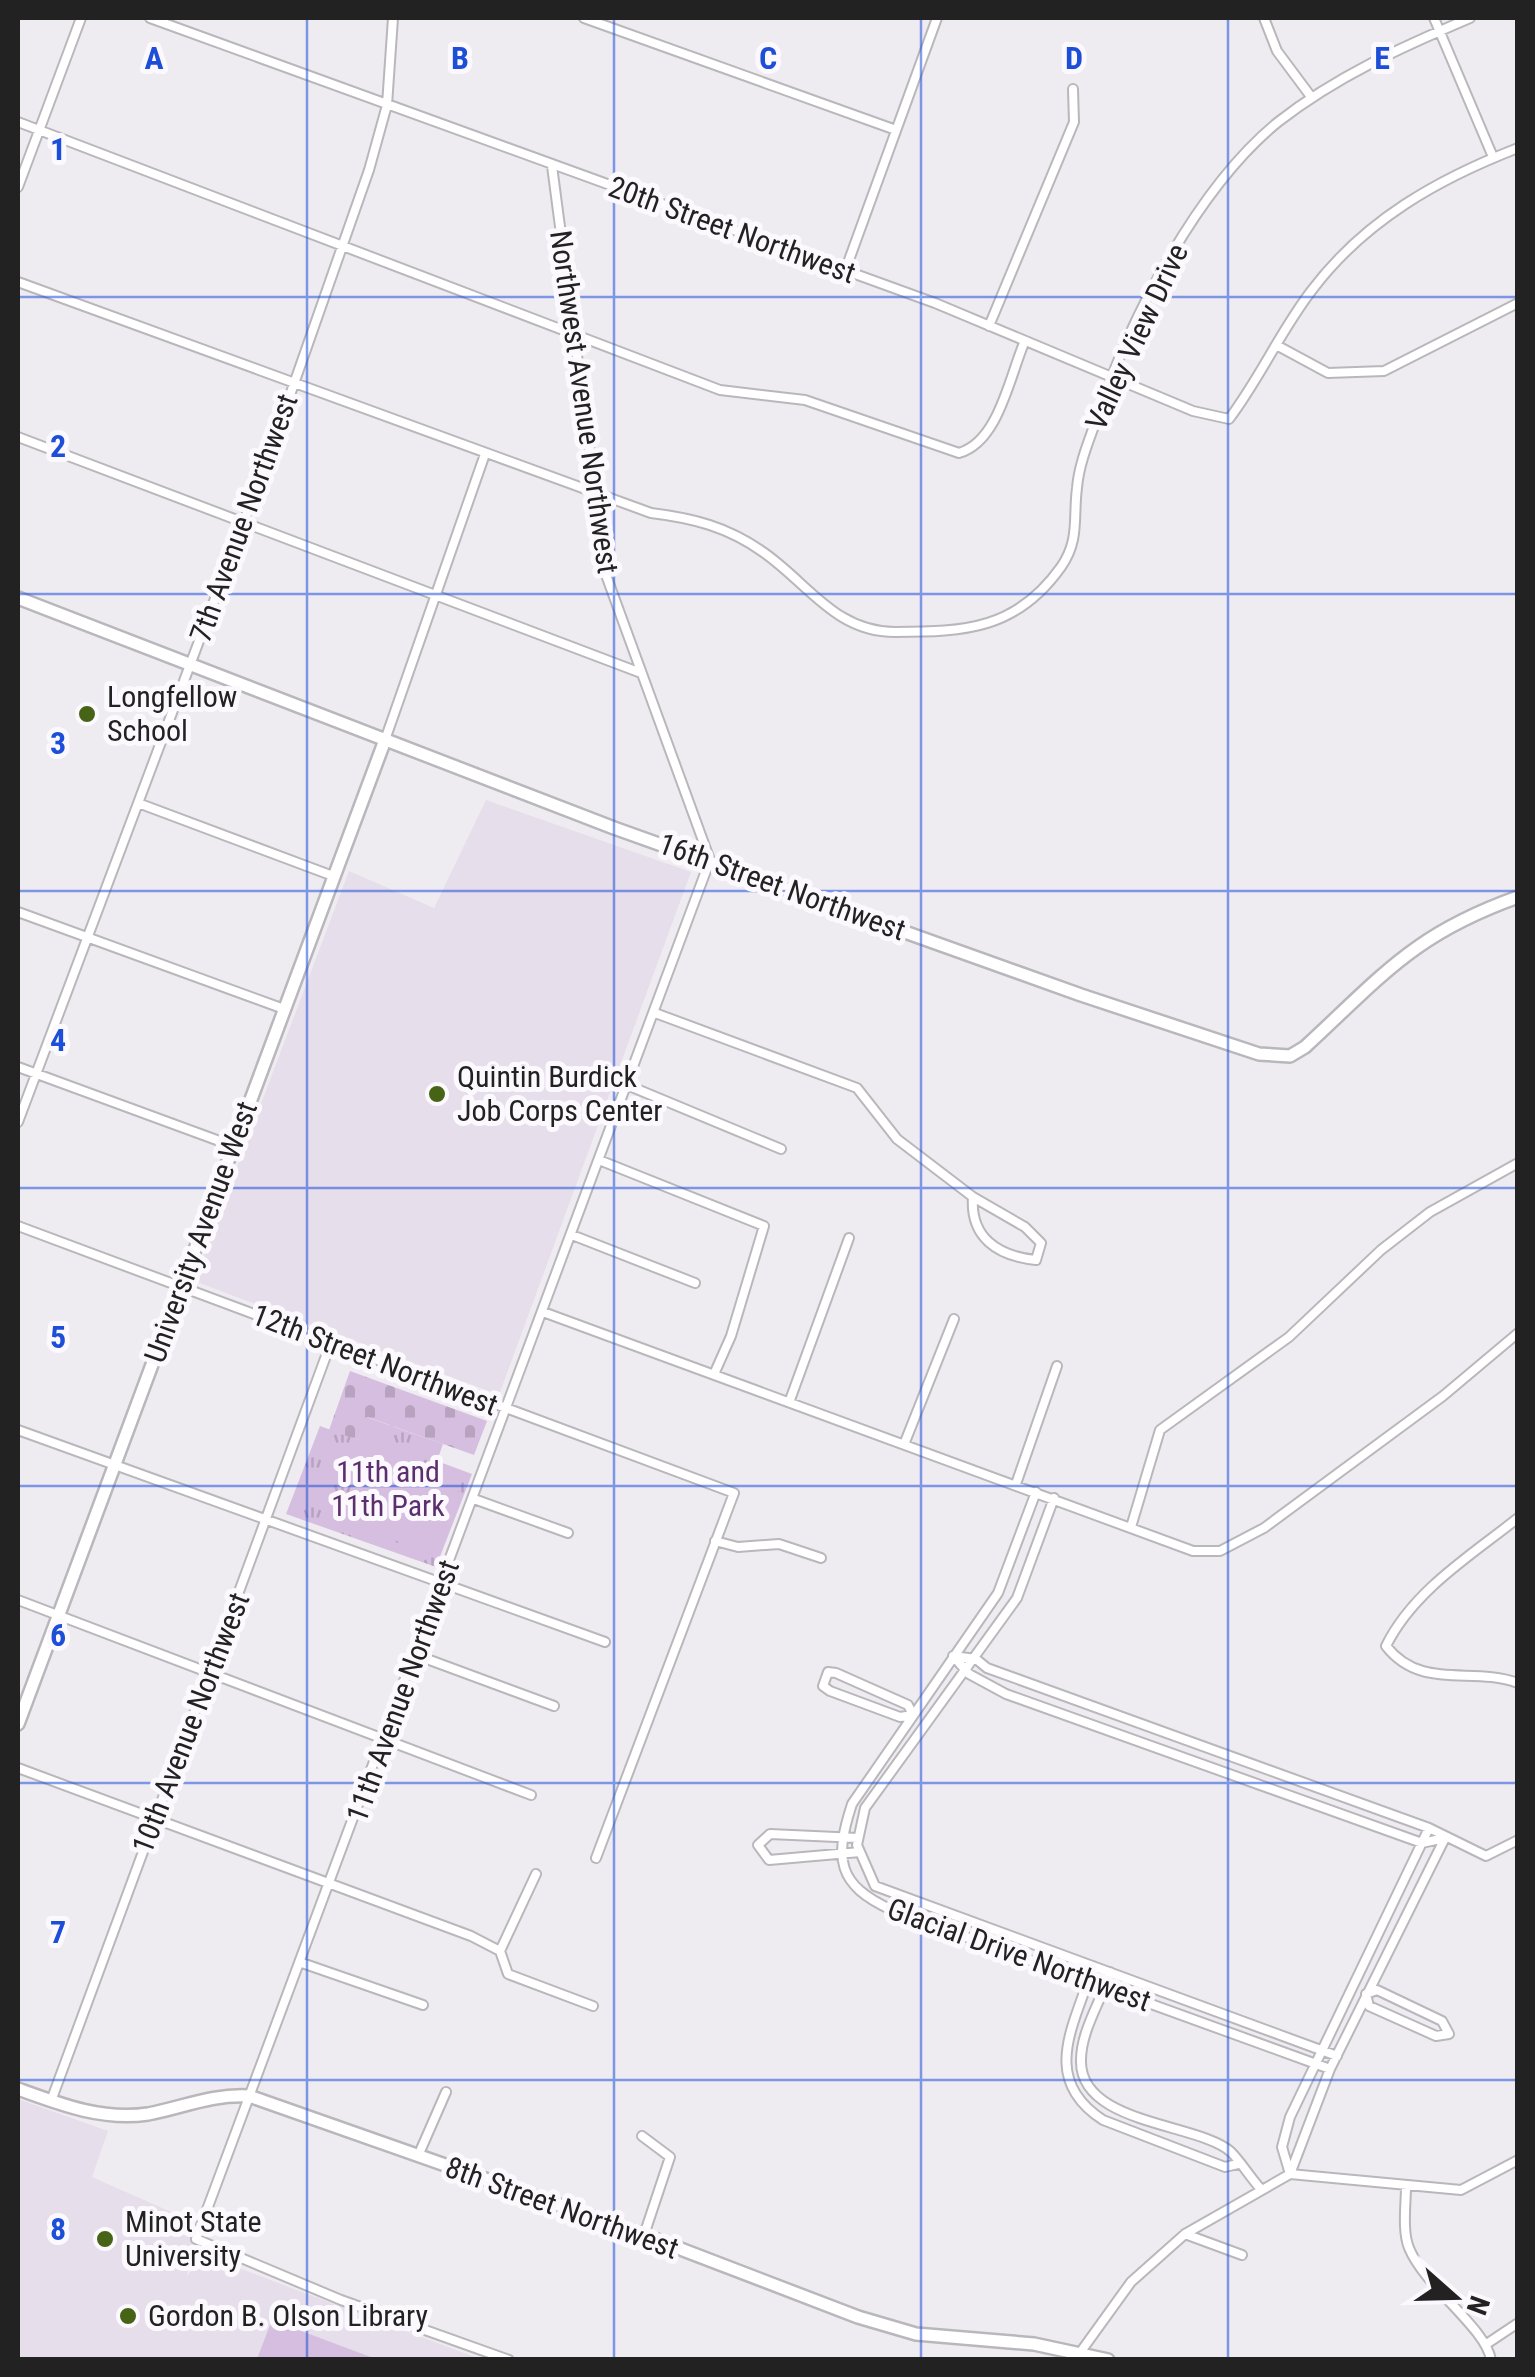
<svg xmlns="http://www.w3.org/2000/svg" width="1535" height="2377" font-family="'Roboto Condensed',sans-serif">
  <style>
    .built { fill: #e6deea }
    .grass { fill: url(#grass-tufts) }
    .cemetery { fill: url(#cemetery-stones) }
    .pitch { fill: #d5bedf }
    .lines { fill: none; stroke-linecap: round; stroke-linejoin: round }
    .street-casing { stroke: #bab7bc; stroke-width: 12 }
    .secondary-casing { stroke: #bab7bc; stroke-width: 16 }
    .street { stroke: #fff; stroke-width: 8 }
    .secondary { stroke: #fff; stroke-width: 11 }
    .grid { fill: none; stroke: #1d4ed8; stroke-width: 2.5; stroke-opacity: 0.55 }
    .poi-dot { fill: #466316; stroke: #fcf9fe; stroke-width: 4 }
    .labels { text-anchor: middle; stroke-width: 10; stroke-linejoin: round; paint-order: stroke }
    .street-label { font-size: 30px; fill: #232223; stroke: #fcf9fe }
    .poi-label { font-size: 30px; fill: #232223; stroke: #fcf9fe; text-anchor: start }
    .park-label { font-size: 30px; fill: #5b2e6d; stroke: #fcf9fe }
    .grid-label { font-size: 32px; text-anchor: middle; font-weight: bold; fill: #1d4ed8; stroke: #fcf9fe; stroke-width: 10; stroke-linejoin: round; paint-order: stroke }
  </style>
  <defs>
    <pattern id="grass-tufts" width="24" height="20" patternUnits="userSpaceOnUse" patternTransform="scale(2.5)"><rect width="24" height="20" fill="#d5bedf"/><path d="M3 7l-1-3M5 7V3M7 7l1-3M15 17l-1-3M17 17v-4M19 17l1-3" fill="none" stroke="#b7a3bf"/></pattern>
    <pattern id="cemetery-stones" width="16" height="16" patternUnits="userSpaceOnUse" patternTransform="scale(2.5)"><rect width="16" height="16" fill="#d5bedf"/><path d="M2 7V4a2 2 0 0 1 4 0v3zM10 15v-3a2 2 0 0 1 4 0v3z" fill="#b7a3bf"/></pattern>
  </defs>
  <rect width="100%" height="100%" fill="#efecf1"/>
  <path class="built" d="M486 800 691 872 499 1395 194 1281 349 871 434 908Z
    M18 2099 108 2131 92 2177 196 2223 187 2276 204 2255 480 2359 18 2360Z"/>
  <path class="grass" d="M366 1417 443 1444 437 1461 472 1474 436 1567 286 1514 320 1426 358 1440Z"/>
  <path class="cemetery" d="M350 1371 487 1421 474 1455 367 1417 358 1440 329 1430Z"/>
  <path class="pitch" d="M384 1452 462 1482 434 1555 362 1528 359 1521Z
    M272 2320 376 2359H257Z"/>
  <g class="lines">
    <defs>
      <path id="street" d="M150 18 935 303 1193 411 1229 419C1260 378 1281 330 1312 290 1365 220 1438 179 1518 148
        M584 18 896 130
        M1264 18 1277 51 1312 98
        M1434 18 1493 157
        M18 122 720 390 805 400 959 453C998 442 1009 379 1024 343
        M18 187 81 18
        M845 271 937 18
        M18 282 651 513C693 518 728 527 763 552 808 583 835 632 895 632 966 632 1017 629 1061 567 1080 540 1073 517 1077 488 1079 463 1090 438 1098 415 1130 318 1198 187 1278 122 1337 76 1402 47 1470 18
        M989 326 1074 122 1073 89
        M1278 346 1328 373 1384 371 1518 303
        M18 437 641 673
        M385 740 485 454
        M138 803 333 876
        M18 912 284 1009
        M655 1013 857 1088 897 1139 973 1197
        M18 1067 233 1146
        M627 1085 781 1149
        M18 1122 269 455 369 170 387 105 393 18
        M599 1160 764 1226 731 1336 715 1372
        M973 1197 1025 1227 1041 1243 1036 1260C997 1256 970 1237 973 1197Z
        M18 1226 734 1493 596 1858
        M572 1235 695 1283
        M543 1312 1193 1551H1220L1264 1528 1443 1396 1518 1333
        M790 1400 849 1238
        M18 1430 605 1642
        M905 1442 954 1319
        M1016 1484 1057 1366
        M1036 1492 998 1593 852 1804C834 1859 837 1885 892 1910L1330 2069
        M1054 1498 1017 1598 865 1808 857 1845 875 1886 1337 2056
        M474 1499 568 1533
        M1518 1518C1470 1556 1413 1591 1386 1646 1421 1691 1472 1666 1518 1683
        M1131 1527 1160 1430 1289 1337 1381 1250 1430 1212 1518 1163
        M715 1541 738 1547 779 1544 821 1558
        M18 1600 531 1795
        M416 1655 554 1706
        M953 1656 976 1659 987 1668 1429 1828 1486 1856 1518 1840
        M954 1657 969 1674 1006 1694 1422 1843 1445 1838
        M913 1715 908 1705 836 1673 828 1672 823 1686 830 1691 900 1717 913 1715
        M18 1768 471 1936 500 1951 508 1974 593 2006
        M858 1838 770 1834 758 1845 769 1860 860 1852
        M500 1951 536 1874
        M302 1963 423 2005
        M1093 1966C1076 2023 1038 2078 1103 2120L1225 2167 1238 2164
        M1110 1972C1102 2000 1081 2030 1081 2060 1079 2125 1200 2123 1231 2152 1241 2162 1250 2177 1260 2188
        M1377 1990 1442 2021 1449 2034 1436 2036 1369 2006 1366 1994Z
        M51 2101 330 1345
        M642 2136 670 2157 644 2235
        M418 2156 446 2092
        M1290 2174 1282 2147 1290 2117 1429 1828
        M1290 2174 1330 2069 1445 1838
        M1406 2186C1406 2204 1402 2231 1409 2248 1425 2287 1486 2328 1491 2360
        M1185 2234 1242 2255
        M1488 2343 1518 2323
        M1082 2350 1131 2282 1185 2234 1290 2174 1461 2190 1518 2160
        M509 2360 341 2300 196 2239 710 860 606 575 552 166"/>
      <path id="secondary" d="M18 598 614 828 1081 995 1259 1054 1290 1056 1305 1047C1383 975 1414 934 1518 897
        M18 1724 385 740
        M18 2089C59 2104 103 2121 148 2114 184 2107 212 2094 249 2096L644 2235 858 2317 916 2334 1034 2344 1108 2360"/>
    </defs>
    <use href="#street" class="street-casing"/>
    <use href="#secondary" class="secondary-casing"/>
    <use href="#street" class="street"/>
    <use href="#secondary" class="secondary"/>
  </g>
  <path class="grid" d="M307 18V2360M614 18V2360M921 18V2360M1228 18V2360M18 297H1518M18 594H1518M18 891H1518M18 1188H1518M18 1486H1518M18 1783H1518M18 2080H1518"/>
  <g class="poi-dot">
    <circle cx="87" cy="714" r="10"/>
    <circle cx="437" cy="1094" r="10"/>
    <circle cx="105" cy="2239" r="10"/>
    <circle cx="128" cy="2316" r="10"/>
  </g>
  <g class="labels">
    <g class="street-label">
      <text transform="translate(732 230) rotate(20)" y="10">20th Street Northwest</text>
      <text transform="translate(1137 337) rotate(-65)" y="10">Valley View Drive</text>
      <text transform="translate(584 402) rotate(82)" y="10">Northwest Avenue Northwest</text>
      <text transform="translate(244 518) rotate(-70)" y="10">7th Avenue Northwest</text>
      <text transform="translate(782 887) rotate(20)" y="10">16th Street Northwest</text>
      <text transform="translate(201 1232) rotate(-70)" y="10">University Avenue West</text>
      <text transform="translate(375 1360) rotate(21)" y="10">12th Street Northwest</text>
      <text transform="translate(403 1691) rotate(-70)" y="10">11th Avenue Northwest</text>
      <text transform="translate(191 1723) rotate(-69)" y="10">10th Avenue Northwest</text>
      <text transform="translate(1019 1955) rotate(20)" y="10">Glacial Drive Northwest</text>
      <text transform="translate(562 2208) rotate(20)" y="10">8th Street Northwest</text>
    </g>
    <g class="poi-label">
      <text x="107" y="707">Longfellow<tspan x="107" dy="34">School</tspan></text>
      <text x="457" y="1087">Quintin Burdick<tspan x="457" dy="34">Job Corps Center</tspan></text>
      <text x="125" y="2232">Minot State<tspan x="125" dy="34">University</tspan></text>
      <text x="148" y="2326">Gordon B. Olson Library</text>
    </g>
    <g class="park-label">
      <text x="388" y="1482">11th and<tspan x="388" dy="34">11th Park</tspan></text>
    </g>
  </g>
  <g class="grid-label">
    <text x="154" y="69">A</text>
    <text x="460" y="69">B</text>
    <text x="768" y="69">C</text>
    <text x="1074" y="69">D</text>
    <text x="1382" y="69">E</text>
    <text x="58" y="160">1</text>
    <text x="58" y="457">2</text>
    <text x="58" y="754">3</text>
    <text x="58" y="1051">4</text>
    <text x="58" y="1348">5</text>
    <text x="58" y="1646">6</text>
    <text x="58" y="1943">7</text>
    <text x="58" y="2240">8</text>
  </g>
  <rect width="1535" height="2377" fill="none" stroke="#232223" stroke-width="40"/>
  <g transform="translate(1455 2297) rotate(110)" stroke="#fcf9fe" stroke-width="8" paint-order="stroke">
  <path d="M0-8L18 38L0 25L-18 38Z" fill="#232223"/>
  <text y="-15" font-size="28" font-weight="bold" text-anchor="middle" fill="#232223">N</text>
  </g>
</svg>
